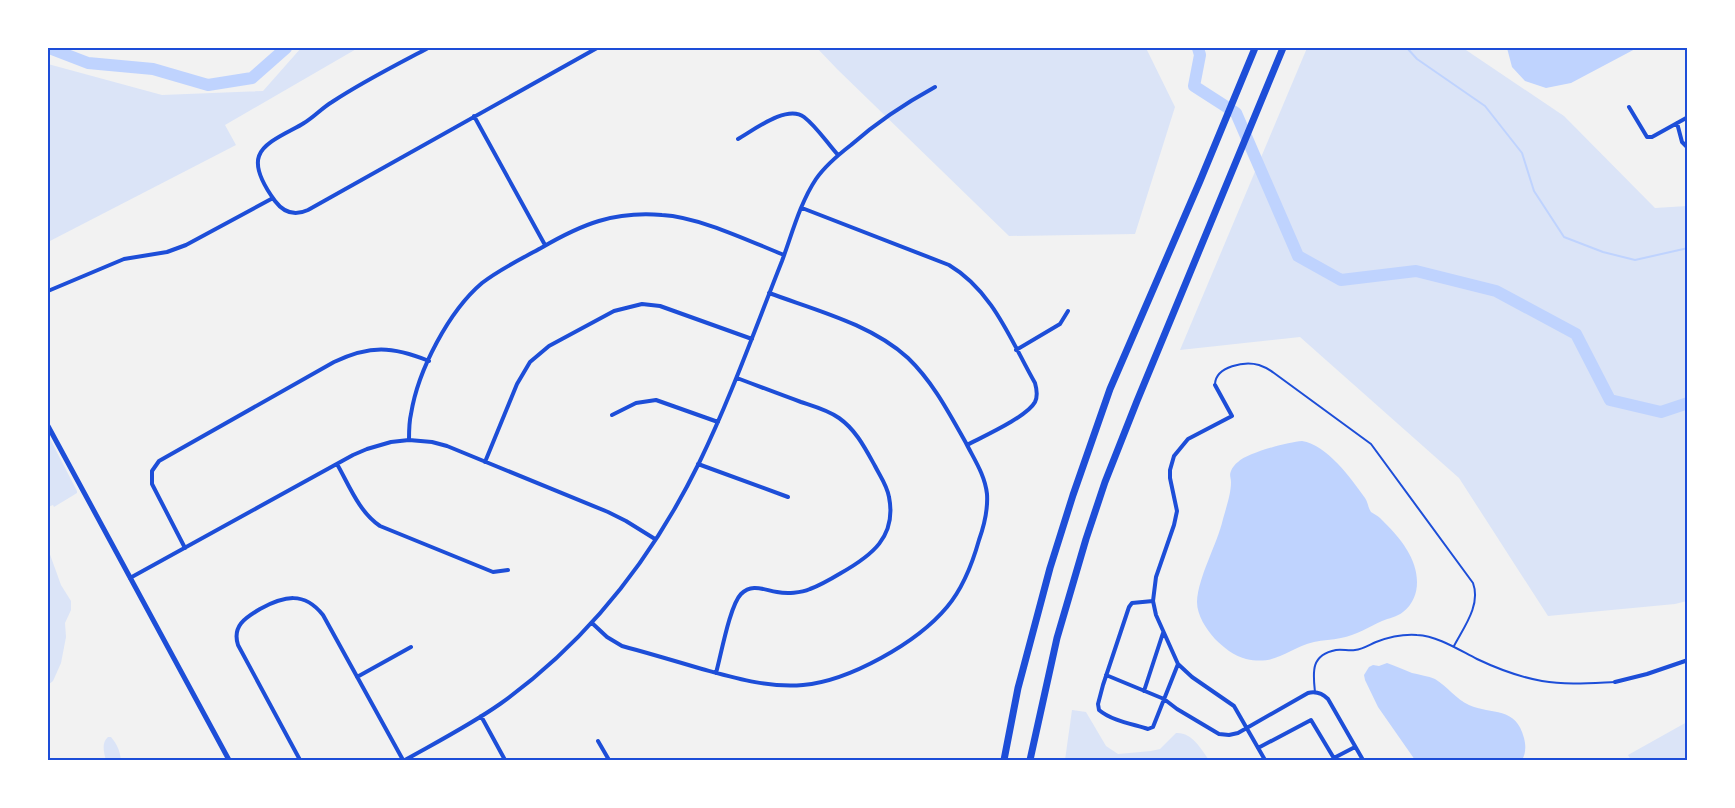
<svg xmlns="http://www.w3.org/2000/svg" width="1735" height="808" font-family="'Alegreya Sans',sans-serif">
  <style>
    .green { fill: #dbe4f7 }
    .water { fill: #bfd3fe }
    .lines { fill: none; stroke-linecap: round; stroke-linejoin: round }
    .stream { stroke: #bfd3fe; stroke-width: 2 }
    .river { stroke: #bfd3fe; stroke-width: 12 }
    .service { stroke: #1d4ed8; stroke-width: 2 }
    .minor { stroke: #1d4ed8; stroke-width: 4 }
    .secondary { stroke: #1d4ed8; stroke-width: 5 }
    .motorway { stroke: #1d4ed8; stroke-width: 7 }
    .neatline { fill: none; stroke: #1d4ed8; stroke-width: 2 }
  </style>
  <rect width="100%" height="100%" fill="#f2f2f2"/>
  <path class="green" d="M301 48H358L225 125 236 145 48 242V64L162 95 263 91Z
    M817 48H1146L1175 107 1135 234 1009 236 837 69Z
    M1307 48H1463L1564 116 1655 208 1687 206V601L1675 604 1548 616 1459 478 1300 337 1180 350Z
    M48 435 77 491V493L54 507 53 505 48 507Z
    M48 549 61 585 71 601V610L65 623 66 637 61 663 53 681 48 685Z
    M1072 710 1086 712 1106 746 1118 754 1151 751 1160 749 1176 733C1192 732 1201 749 1209 760H1065Z
    M1687 722V760H1631L1628 755Z
    M108 737H111C117 744 120 751 121 760H106C104 753 101 743 108 737Z"/>
  <path class="water" d="M1507 48H1637L1571 83 1546 88 1525 81 1512 67Z
    M1302 441C1327 445 1351 478 1365 498 1368 502 1368 508 1371 512 1374 514 1378 516 1380 518 1390 528 1400 538 1407 550 1419 569 1423 596 1403 612 1397 617 1389 618 1382 621 1369 627 1356 635 1341 638 1332 640 1323 640 1314 642 1288 648 1277 666 1246 659 1234 656 1223 647 1215 639 1206 629 1197 615 1197 602 1198 577 1217 545 1223 519 1226 508 1231 494 1231 482 1231 478 1229 475 1231 471 1232 468 1235 464 1238 462 1247 453 1288 442 1302 441Z
    M1387 663C1396 666 1404 670 1412 673 1420 675 1428 676 1435 679 1447 686 1456 699 1469 705 1492 715 1516 706 1524 738 1526 746 1526 753 1522 760H1415L1378 707 1365 680 1364 675 1369 667 1373 665 1379 666Z"/>
  <g class="lines">
    <path class="stream" d="M1407 48 1417 59 1485 106 1522 153 1534 191 1564 237 1603 252 1635 260 1688 248"/>
    <path class="river" d="M49 48 88 63 153 69 208 85 252 78 286 48
      M1198 48 1200 55 1194 86 1236 113 1298 256 1341 280 1416 271 1496 291 1576 334 1610 400 1661 412 1688 403"/>
    <path class="service" d="M1215 384C1216 366 1245 361 1259 365 1265 367 1270 370 1274 373L1371 444 1473 583C1481 605 1464 627 1454 646
      M1315 692C1313 673 1310 655 1336 650 1342 649 1349 651 1355 650 1363 649 1369 645 1376 642 1389 637 1403 634 1417 635 1438 636 1459 650 1477 659 1498 669 1520 677 1542 681 1566 685 1591 683 1615 682"/>
    <path class="minor" d="M428 48C396 65 362 82 332 102 322 108 314 117 304 123 292 131 264 141 259 156 254 170 267 190 275 201 284 213 295 216 308 210L597 48
      M1629 107 1647 137H1652L1688 117
      M474 116 545 245
      M1677 123 1682 142 1688 148
      M738 139C754 130 787 104 804 117 817 127 827 143 838 155
      M802 208 949 265C993 291 1011 341 1035 383 1037 390 1038 396 1035 402 1027 417 982 437 967 445
      M48 291 124 259 167 252 186 245 273 198
      M1016 350 1060 324 1068 311
      M1215 385 1232 416 1188 439 1174 456 1170 470V478L1177 511 1174 525 1156 577 1153 601 1156 615 1178 664 1192 677 1234 706 1265 760
      M612 415 636 403 656 400 718 422
      M409 440C409 431 409 422 411 414 418 370 449 311 482 283 500 269 521 259 541 248 582 224 614 211 662 215 699 217 749 241 784 255
      M485 462 517 384 530 362 549 346 614 311 642 304 660 306 752 339
      M337 464C349 485 359 512 380 526L493 572 508 570
      M698 464 788 497
      M185 548 152 484V471L159 461 334 362C370 345 392 346 429 361
      M130 578 353 455 367 449 391 442 409 440 432 442 447 446 608 512 626 521 655 539
      M1153 601 1132 603 1129 607 1103 685 1098 704 1099 710C1112 721 1133 724 1148 729L1153 727 1178 664
      M592 623 607 637 622 646C648 653 675 661 702 669 735 678 768 688 803 685 849 681 917 643 947 607 963 588 972 565 979 540 984 526 988 509 987 494 985 475 974 459 966 443 949 413 933 382 908 358 871 324 815 310 769 293
      M716 673C721 655 730 605 741 594 752 583 764 590 777 592 787 594 801 593 810 589 821 585 831 579 841 573 871 556 897 537 889 497 887 485 880 476 875 466 865 448 856 430 839 418 828 410 813 406 801 402 779 394 758 386 737 378
      M1106 675 1164 699 1177 709 1219 734 1229 735 1238 733 1308 693C1316 691 1322 693 1328 699L1363 760
      M357 677 411 647
      M1615 682 1647 674 1688 660
      M1144 691 1163 633
      M481 716 505 760
      M598 741 609 760
      M1258 748 1311 720 1335 760
      M300 760 238 645C232 626 245 618 260 609 284 596 304 591 323 615L403 760
      M405 760C437 742 470 725 500 704 588 641 652 559 699 463 731 397 755 329 782 261 792 234 800 203 816 179 825 166 838 155 851 145 877 122 904 104 935 87
      M1330 760 1355 747"/>
    <path class="secondary" d="M48 426 229 760"/>
    <path class="motorway" d="M1004 760 1018 688 1050 568 1073 495 1110 389 1200 181 1255 48
      M1030 760 1057 638 1086 539 1105 482 1137 401 1283 48"/>
  </g>
  <rect width="1735" height="808" fill="none" stroke="#ffffff" stroke-width="98"/>
  <rect x="49" y="49" width="1637" height="710" class="neatline"/>
</svg>
